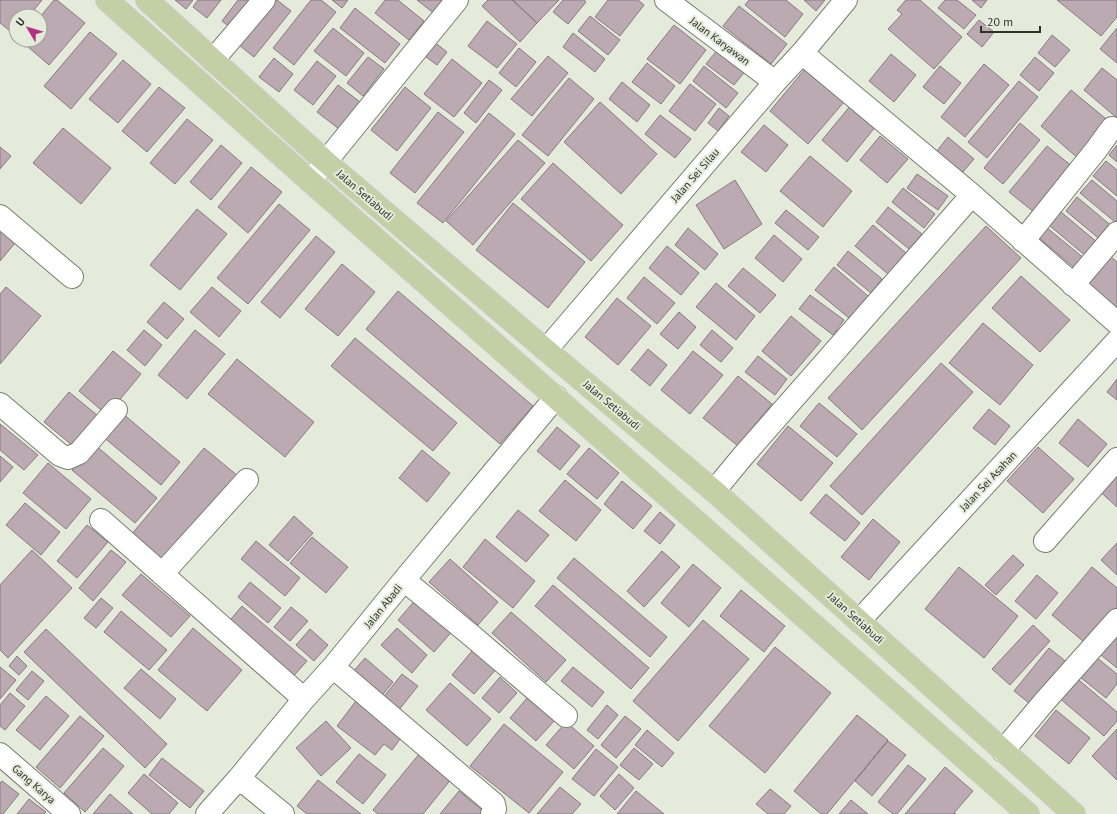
<svg xmlns="http://www.w3.org/2000/svg" width="1117" height="814" font-family="'PT Sans',sans-serif">
  <style>
    .building { fill: #bcaab3; stroke: #897981 }
    .lines { fill: none; stroke-linecap: round; stroke-linejoin: round }
    .minor-casing { stroke: #797e6f; stroke-width: 24 }
    .major-casing { stroke: #cdcecc; stroke-width: 24 }
    .minor { stroke: #fff; stroke-width: 22 }
    .major { stroke: #c3d0a6; stroke-width: 22 }
    .labels { text-anchor: middle; stroke-width: 4; stroke-linejoin: round; paint-order: stroke }
    .street-label { font-size: 11px; fill: #2e312a; stroke: #e5ebda }
  </style>
  <rect width="100%" height="100%" fill="#e5ebda"/>
  <path class="building" d="M0 0H42L29 16H16V31L14 34 0 23Z
    M54 0H57L85 23 49 65 20 40H40V17Z
    M175 0H193L186 9Z
    M198 0H221L207 18 193 7Z
    M238 0H254L231 28 222 21Z
    M267 0H277L291 11 254 57 234 41Z
    M311 0H321L336 12 294 65 273 48Z
    M332 0H348L342 8Z
    M385 0H398L424 21 409 40 375 13Z
    M417 0H448L436 15Z
    M488 0H512L537 23 520 42 482 6Z
    M513 0H559L537 23Z
    M563 0H584L586 2 568 24 553 12Z
    M608 0H638L644 5 620 36 595 17Z
    M749 0H786L803 14 785 37 745 5Z
    M804 0H825L816 11Z
    M906 0H920L962 37 934 69 888 29 902 14 897 10Z
    M945 0H957L976 15 964 29 938 8Z
    M972 0H987L981 8Z
    M1057 0H1117V17L1101 36Z
    M739 6 787 44 771 64 723 26Z
    M355 8 400 44 385 63 340 28Z
    M590 16 620 40 608 55 578 31Z
    M979 20 994 32 982 47 967 34Z
    M487 21 517 44 497 68 468 46Z
    M674 25 706 50 680 84 647 59Z
    M333 28 364 53 346 76 314 51Z
    M1117 28V63L1100 49Z
    M90 32 117 54 71 109 44 86Z
    M573 33 605 59 595 72 563 47Z
    M1052 35 1070 50 1055 67 1038 53Z
    M433 41 447 52 437 65 422 54Z
    M519 48 536 62 516 87 499 73Z
    M719 48 747 69 734 85 706 64Z
    M891 54 916 75 894 102 869 81Z
    M548 56 568 73 532 116 511 99Z
    M368 57 384 69 363 96 347 83Z
    M1035 57 1054 73 1039 91 1020 75Z
    M274 58 293 74 279 92 259 77Z
    M452 59 482 83 454 117 424 94Z
    M123 60 151 84 118 123 89 99Z
    M317 61 336 76 313 105 294 90Z
    M647 63 675 86 661 104 632 82Z
    M984 64 1009 85 965 137 941 117Z
    M704 66 738 93 726 108 693 81Z
    M940 66 961 83 944 104 923 87Z
    M1102 68 1117 80V118L1084 90Z
    M805 69 844 102 808 144 770 111Z
    M569 78 594 99 548 156 522 135Z
    M489 80 502 90 476 123 464 113Z
    M1019 81 1038 97 987 158 968 142Z
    M622 82 650 105 637 122 609 99Z
    M690 84 716 104 695 131 669 111Z
    M338 85 360 102 339 129 317 112Z
    M159 87 185 108 147 152 122 131Z
    M405 87 431 108 397 151 371 130Z
    M1071 90 1111 123 1080 160 1041 126Z
    M600 102 657 154 621 194 564 142Z
    M851 105 876 126 847 162 822 140Z
    M719 108 729 116 718 131 708 123Z
    M438 112 464 132 415 193 390 173Z
    M489 113 515 134 443 223 417 203Z
    M660 115 691 139 675 158 645 134Z
    M187 119 213 140 175 184 150 163Z
    M1020 123 1040 140 1003 184 984 168Z
    M764 125 788 145 766 172 741 152Z
    M63 128 111 168 81 204 33 163Z
    M880 136 908 159 887 183 860 160Z
    M948 137 974 159 956 180 932 157Z
    M518 140 545 163 473 245 446 221Z
    M221 145 242 163 211 200 190 182Z
    M1117 145V162L1109 155Z
    M1047 146 1073 167 1035 213 1009 192Z
    M0 147 11 156 0 169Z
    M810 156 852 191 823 227 780 191Z
    M1106 161 1117 170V196L1093 176Z
    M553 163 623 225 591 261 521 199Z
    M251 167 282 192 248 233 218 207Z
    M917 174 948 196 938 210 907 188Z
    M735 180 762 224 724 249 696 205Z
    M1092 180 1117 201V220L1115 222 1080 193Z
    M903 188 935 214 924 228 892 202Z
    M1077 197 1114 228 1103 242 1066 211Z
    M513 203 585 262 548 308 476 250Z
    M279 204 310 230 248 304 217 278Z
    M888 207 922 234 909 249 876 222Z
    M197 209 227 234 180 290 150 265Z
    M786 210 819 237 808 250 775 223Z
    M1061 212 1098 243 1087 257 1050 226Z
    M873 225 906 253 888 274 855 246Z
    M986 226 1021 258 862 430 828 398Z
    M1046 227 1085 259 1077 270 1038 237Z
    M0 228 16 242 0 261Z
    M688 228 718 254 705 270 675 245Z
    M774 235 802 259 783 282 755 258Z
    M316 236 335 252 280 318 261 302Z
    M667 246 699 273 681 295 649 268Z
    M848 251 882 279 871 293 837 265Z
    M1110 256 1117 262V315L1082 290Z
    M342 264 375 292 338 336 305 309Z
    M834 267 868 296 849 318 815 290Z
    M743 268 776 295 760 313 728 286Z
    M1021 276 1070 320 1040 352 992 308Z
    M644 277 675 303 657 324 627 298Z
    M716 283 755 316 736 340 696 307Z
    M6 287 41 316 0 364V294Z
    M212 287 241 311 219 337 190 312Z
    M398 291 533 406 500 444 366 329Z
    M810 295 844 320 833 335 799 309Z
    M617 298 651 326 618 365 585 337Z
    M164 302 184 319 167 339 147 322Z
    M679 312 696 327 678 349 660 334Z
    M791 316 821 341 791 376 762 351Z
    M983 323 1033 365 1000 405 949 363Z
    M144 330 162 345 145 366 127 350Z
    M195 330 225 354 187 399 158 375Z
    M712 330 733 348 721 362 700 345Z
    M355 338 457 423 433 451 331 366Z
    M648 349 667 365 650 386 631 370Z
    M113 351 141 374 107 415 79 391Z
    M693 351 723 375 690 414 661 390Z
    M758 356 787 379 775 395 745 372Z
    M237 359 314 422 285 457 208 394Z
    M941 363 973 392 862 515 830 486Z
    M738 376 772 404 738 446 703 418Z
    M1117 379V400L1107 392Z
    M69 392 103 420 78 450 44 422Z
    M819 403 857 434 837 457 800 426Z
    M989 409 1010 426 995 445 973 428Z
    M122 413 180 462 161 485 102 436Z
    M1078 419 1107 444 1088 467 1059 443Z
    M0 424 38 455 24 470 0 450Z
    M788 426 833 463 801 501 757 464Z
    M557 427 580 446 560 470 537 451Z
    M94 444 157 498 135 523 72 470Z
    M1038 447 1074 479 1043 513 1007 481Z
    M204 448 238 476 165 564 131 535Z
    M589 448 619 473 597 499 567 474Z
    M422 450 450 473 427 502 399 478Z
    M0 456 13 467 0 482Z
    M48 463 91 499 66 529 23 493Z
    M1117 463V507L1095 487Z
    M565 480 601 510 576 541 539 511Z
    M622 481 652 506 633 529 604 504Z
    M826 494 860 523 845 541 810 513Z
    M25 503 60 532 41 555 6 525Z
    M518 510 549 535 526 562 496 537Z
    M660 512 675 525 660 544 644 531Z
    M294 516 313 533 288 561 269 545Z
    M873 519 900 542 869 580 841 557Z
    M87 525 108 542 77 578 57 561Z
    M312 537 348 567 326 593 290 563Z
    M485 539 535 581 513 608 463 567Z
    M256 541 300 578 285 596 241 559Z
    M1117 543V575L1101 560Z
    M32 550 72 588 8 658 0 650V585Z
    M111 550 126 562 93 601 79 588Z
    M662 551 680 567 644 607 627 591Z
    M1013 555 1024 565 996 595 985 585Z
    M574 558 667 637 650 657 557 578Z
    M450 559 498 602 478 625 429 582Z
    M693 564 721 588 689 627 661 603Z
    M959 567 1018 616 984 658 925 609Z
    M1092 567 1117 588V614L1090 647 1052 615Z
    M141 574 190 616 171 637 122 595Z
    M1037 575 1058 593 1036 619 1015 601Z
    M250 582 281 608 268 623 238 597Z
    M553 585 649 668 631 689 535 606Z
    M741 590 785 626 764 652 720 616Z
    M419 596 455 628 434 652 398 620Z
    M101 598 113 608 96 628 84 618Z
    M242 606 307 661 290 680 226 625Z
    M291 607 308 621 290 641 274 627Z
    M121 611 167 650 149 670 104 632Z
    M511 612 566 660 546 682 492 633Z
    M703 620 749 659 678 741 633 701Z
    M1033 625 1050 641 1010 685 992 669Z
    M193 628 242 670 207 711 158 670Z
    M397 628 427 655 412 673 381 645Z
    M46 629 167 744 145 768 24 652Z
    M310 629 328 645 314 661 296 645Z
    M1117 636V668L1101 655Z
    M477 645 500 665 474 694 452 675Z
    M775 647 831 693 765 773 709 726Z
    M1049 648 1069 664 1034 707 1014 691Z
    M17 656 27 666 19 675 9 666Z
    M1096 657 1117 674V684L1106 698 1080 677Z
    M365 658 393 682 380 698 351 674Z
    M0 667 16 680 0 699Z
    M573 667 604 692 592 707 561 681Z
    M141 669 176 699 160 719 124 688Z
    M32 671 44 681 28 700 16 690Z
    M402 674 418 686 398 711 382 699Z
    M1074 676 1117 712V721L1104 736 1057 696Z
    M500 677 517 693 499 713 482 698Z
    M450 683 491 719 467 746 426 710Z
    M10 693 25 706 5 730 0 726V705Z
    M46 696 69 716 40 750 16 730Z
    M359 697 405 732 392 750 384 744 375 755 337 726Z
    M528 697 555 720 536 741 510 718Z
    M607 705 618 715 598 739 587 730Z
    M1056 710 1090 738 1069 764 1035 736Z
    M857 715 888 740 827 814H821L794 791Z
    M80 716 104 736 60 788 36 767Z
    M625 716 641 729 616 758 601 745Z
    M326 721 351 748 321 776 296 748Z
    M566 722 594 746 574 769 546 745Z
    M504 724 563 772 529 813 470 766Z
    M1117 729V780L1092 756Z
    M647 730 674 753 662 767 635 745Z
    M888 741 906 755 872 796 855 781Z
    M103 748 124 766 85 812 64 793Z
    M634 748 653 764 639 780 620 765Z
    M596 749 618 767 594 796 572 779Z
    M420 753 452 778 423 814H378L373 810Z
    M359 754 386 775 363 804 336 782Z
    M162 758 204 791 190 808 149 775Z
    M908 765 926 779 897 814H893L878 802Z
    M945 767 973 791 954 813 956 814H905Z
    M144 774 178 803 169 814H152L128 793Z
    M619 774 634 788 615 810 600 796Z
    M318 780 361 814H307L297 806Z
    M2 781 19 794 3 814H0V783Z
    M560 787 581 804 572 814H537Z
    M770 789 791 806 784 814H768L756 804Z
    M459 791 487 814H440Z
    M636 791 664 814H617Z
    M110 794 133 814H93Z
    M29 799 46 812 44 814H17Z
    M851 800 868 814H839Z"/>
  <g class="lines">
    <defs>
      <path id="minor" d="M666 0 775 82
        M802 53 972 195 1117 323
        M213 60 264 0
        M310 181 457 0
        M0 216 72 277
        M1023 241 1096 150 1112 128
        M1073 285 1117 233
        M546 350 775 82 802 53 846 0
        M0 404 60 455 68 458 79 453 116 410
        M714 491 743 456 972 195
        M101 520 304 699
        M1045 541 1117 459
        M162 574 247 480
        M404 580 472 636 566 716
        M859 621 1117 341
        M333 667 494 804 495 809 492 814
        M1003 751 1045 701 1117 620
        M0 754 69 814
        M239 778 283 814
        M207 814 239 778 304 699 333 667 404 580 556 397"/>
      <path id="major" d="M107 0 310 181 1028 814
        M147 0 213 60 326 162 546 350 714 491 1074 814"/>
    </defs>
    <use href="#minor" class="minor-casing"/>
    <use href="#major" class="major-casing"/>
    <use href="#minor" class="minor"/>
    <use href="#major" class="major"/>
  </g>
  <g class="labels">
    <g class="street-label">
      <text transform="translate(720 41) rotate(37)" y="4">Jalan Karyawan</text>
      <text transform="translate(695 175) rotate(-49)" y="4">Jalan Sei Silau</text>
      <text transform="translate(365 195) rotate(41)" y="4">Jalan Setiabudi</text>
      <text transform="translate(612 405) rotate(40)" y="4">Jalan Setiabudi</text>
      <text transform="translate(988 481) rotate(-47)" y="4">Jalan Sei Asahan</text>
      <text transform="translate(383 606) rotate(-51)" y="4">Jalan Abadi</text>
      <text transform="translate(856 618) rotate(42)" y="4">Jalan Setiabudi</text>
      <text transform="translate(34 784) rotate(41)" y="4">Gang Karya</text>
    </g>
  </g>
  <g transform="translate(28 28) rotate(308)"><circle r="19" fill="#e5ebda" stroke="#9ca194"/>
  <path d="M0-3L7 15L0 10L-7 15Z" fill="#b13483"/>
  <text y="-6" font-size="11" font-weight="bold" text-anchor="middle" fill="#2e312a">U</text>
  </g>
  <path d="M981 26v6h59v-6" fill="none" stroke="#2e312a" stroke-width="2"/>
  <text x="987" y="26" font-size="12" fill="#2e312a" stroke="#e5ebda" stroke-width="3" paint-order="stroke">20 m</text>
</svg>
